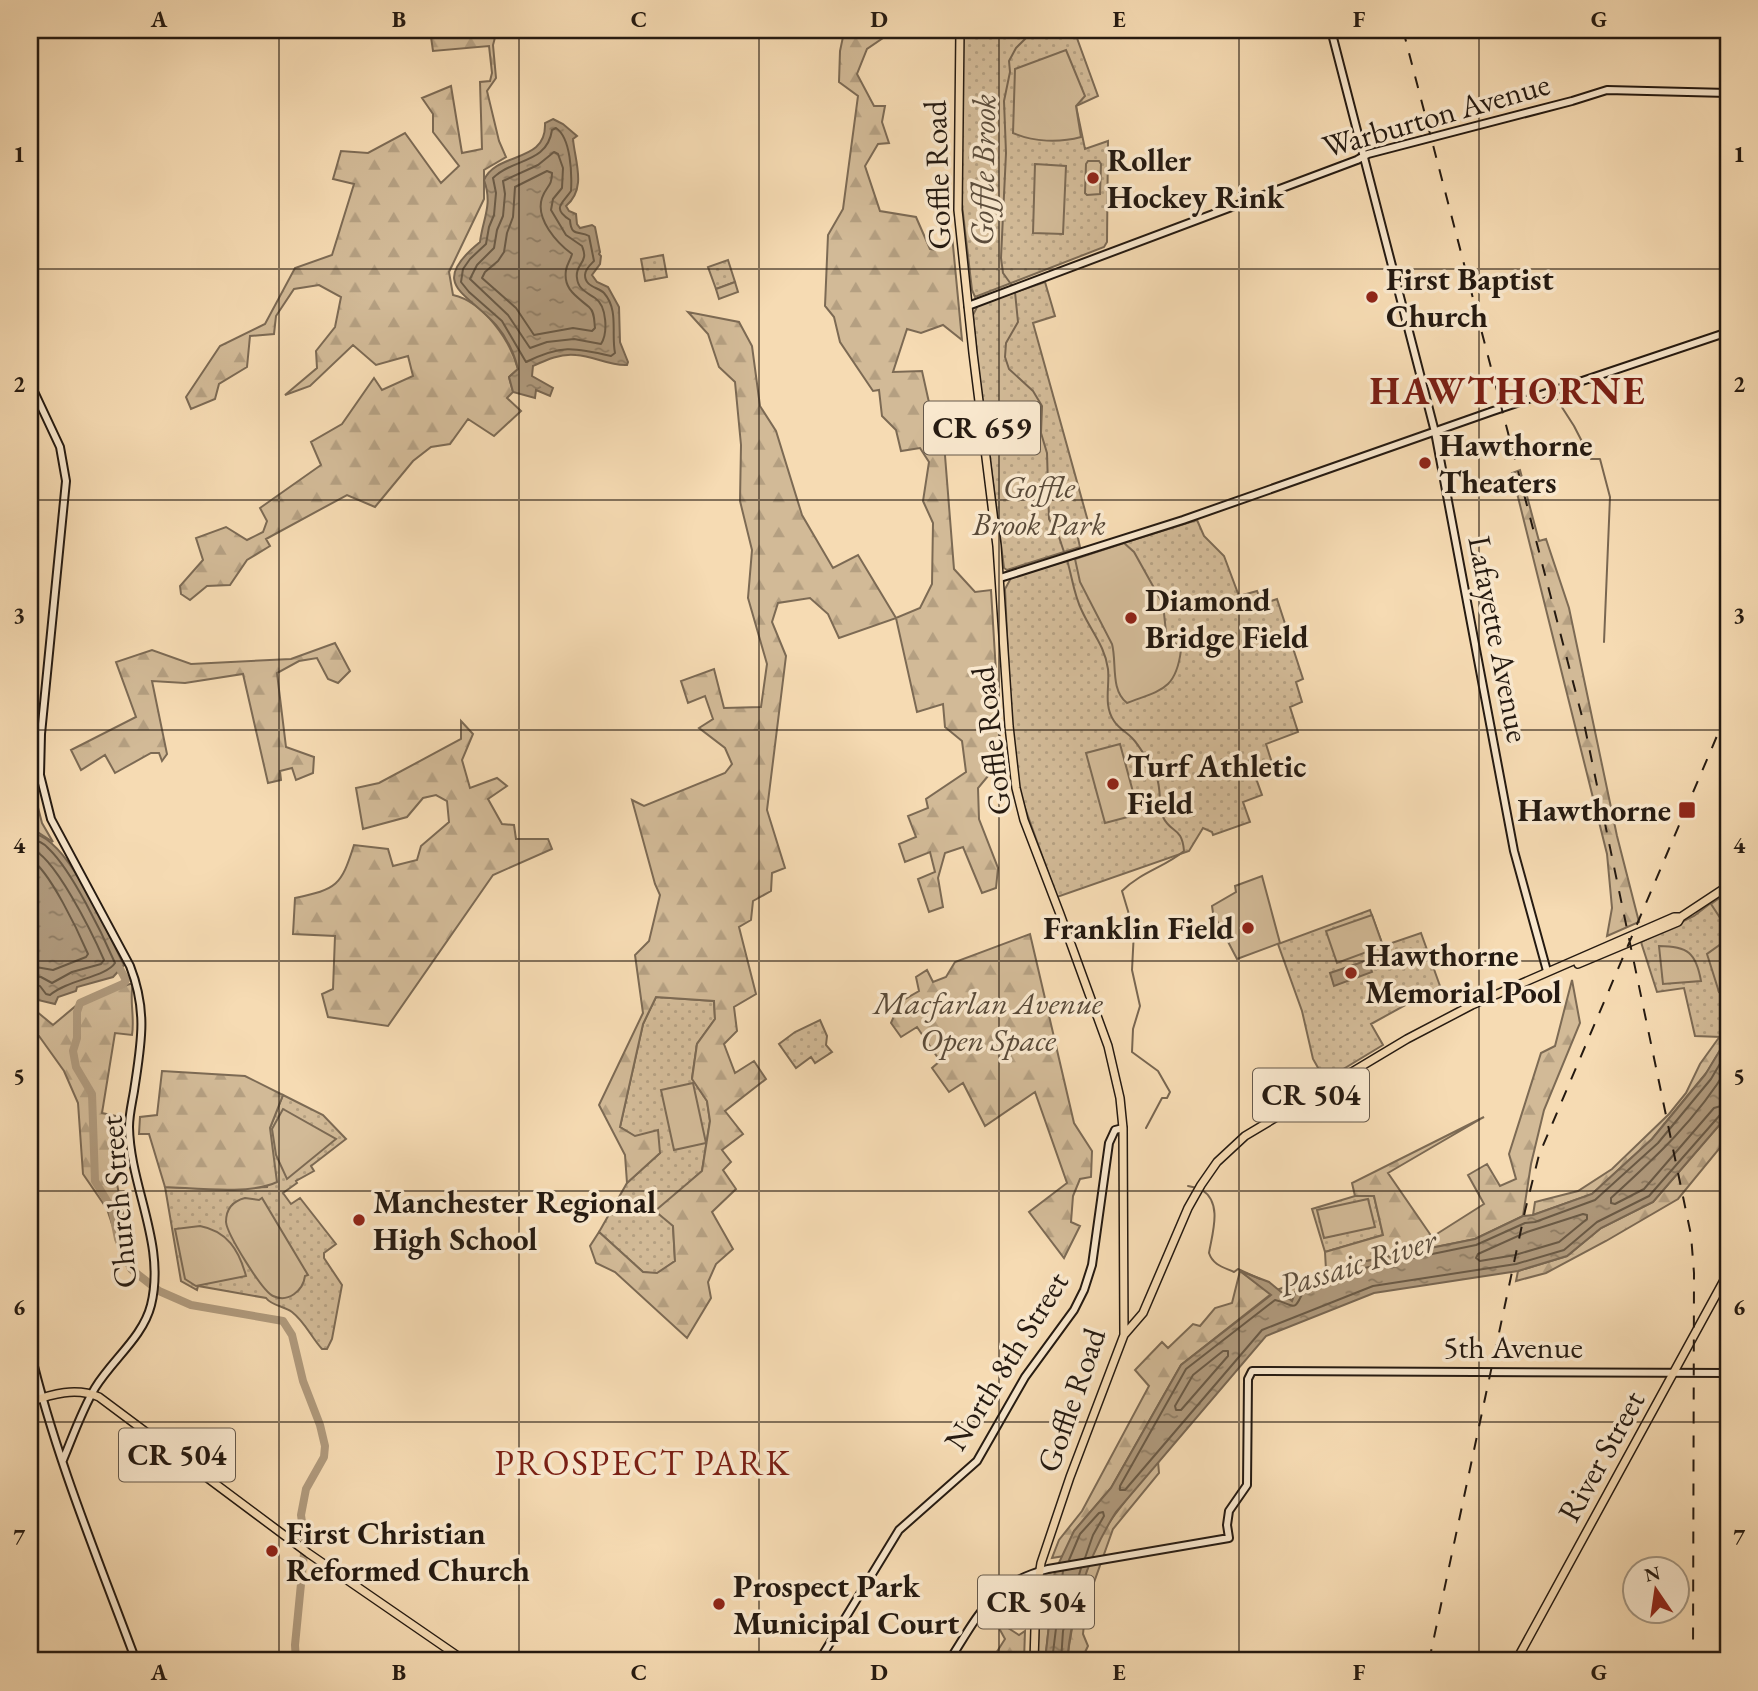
<svg xmlns="http://www.w3.org/2000/svg" width="1758" height="1691" font-family="'EB Garamond',serif">
  <style>
    .green { fill: url(#green-dots); stroke: #7c6a54; stroke-width: 2 }
    .forest { fill: url(#forest-firs); stroke: #7c6a54; stroke-width: 2 }
    .pitch { fill: #d2ba97; stroke: #7c6a54; stroke-width: 2 }
    .water { fill: url(#water-ripples); stroke: #786651; stroke-width: 2 }
    .lines { fill: none; stroke-linecap: round; stroke-linejoin: round }
    .shore { stroke: #6a5a46; stroke-width: 2 }
    .stream { stroke: #786651; stroke-width: 2 }
    .river { stroke: #af997c; stroke-width: 8 }
    .secondary-casing { stroke: #251a11; stroke-width: 10 }
    .primary-casing { stroke: #251a11; stroke-width: 10 }
    .secondary { stroke: #f9e8ce; stroke-width: 6 }
    .primary { stroke: #f6dbb3; stroke-width: 7 }
    .rail { stroke: #251a11; stroke-width: 2; stroke-dasharray: 12 12; stroke-linecap: butt }
    .grid { fill: none; stroke: #251a11; stroke-width: 2; stroke-opacity: 0.55 }
    .poi-dot { fill: #8f2418; stroke: #f9e8ce; stroke-width: 2.5 }
    .labels { text-anchor: middle; stroke-width: 7; stroke-linejoin: round; paint-order: stroke }
    .shield { fill: #f9e8ce; stroke: #65584a; stroke-width: 2 }
    .shield-label { font-size: 30px; font-weight: bold; fill: #251a11 }
    .street-label { font-size: 32px; fill: #251a11; stroke: #f9e8ce }
    .poi-label { font-size: 32px; font-weight: bold; fill: #251a11; stroke: #f9e8ce; text-anchor: start }
    .park-label { font-size: 32px; font-style: italic; fill: #594a39; stroke: #f9e8ce }
    .water-label { font-size: 33px; font-style: italic; fill: #5c4d3c; stroke: #f9e8ce }
    .quarter-label { font-size: 35px; letter-spacing: 2px; fill: #7a1f14; stroke: #f9e8ce }
    .district-label { font-size: 38px; font-weight: bold; letter-spacing: 2px; fill: #7a1f14; stroke: #f9e8ce }
    .neatline { fill: none; stroke: #251a11; stroke-width: 2.5 }
    .grid-label { font-size: 23px; text-anchor: middle; font-weight: bold; fill: #251a11 }
  </style>
  <defs>
    <pattern id="green-dots" width="8" height="8" patternUnits="userSpaceOnUse" patternTransform="scale(1.75)"><rect width="8" height="8" fill="#d2ba97"/><path d="M2 2h.1M6 6h.1" fill="none" stroke="#b49f81" stroke-width="1.8" stroke-linecap="round"/></pattern>
    <pattern id="forest-firs" width="22" height="20" patternUnits="userSpaceOnUse" patternTransform="scale(1.75)"><rect width="22" height="20" fill="#d2ba97"/><path d="M5 1l3.5 6h-7zM16 11l3.5 6h-7z" fill="#b49f81"/></pattern>
    <pattern id="water-ripples" width="26" height="14" patternUnits="userSpaceOnUse" patternTransform="scale(1.75)"><rect width="26" height="14" fill="#af997c"/><path d="M2 4q2-2 4 0t4 0M15 11q2-2 4 0t4 0" fill="none" stroke="#8e7c64"/></pattern>
  </defs>
  <rect width="100%" height="100%" fill="#f6dbb3"/>
  <filter id="stains"><feTurbulence type="fractalNoise" baseFrequency=".00286" numOctaves="4"/><feColorMatrix values="0 0 0 0 .2 0 0 0 0 .09 0 0 0 0 .02 0 0 0 .5 -.17"/></filter>
  <radialGradient id="worn" r=".72"><stop offset=".6" stop-color="#630" stop-opacity="0"/><stop offset="1" stop-color="#630" stop-opacity=".3"/></radialGradient>
  <path class="green" d="M963 30H1074L1098 96 1076 106 1085 149 1108 141 1107 242 1104 247 975 297 972 290 961 196Z
    M663 255 667 277 645 281 641 259Z
    M728 260 735 282 716 289 708 267Z
    M1045 282 1055 316 1033 323 1089 525 1076 529 1080 547 1007 570 1004 568 978 367 973 315 978 305Z
    M1197 520 1204 536 1224 556 1239 596 1257 591 1262 604 1277 599 1303 679 1296 682 1302 702 1290 707 1298 732 1266 744 1272 763 1253 770 1262 795 1243 802 1250 822 1213 835 1212 832 1203 828 1189 851 1057 897 1020 794 1011 723 1005 589 1011 578Z
    M1728 890V1025L1721 1037 1695 1036 1684 988 1657 992 1641 942 1694 916Z
    M1370 910 1383 946 1421 933 1440 986 1371 1024 1383 1045 1325 1080 1313 1059 1302 1011 1278 944Z
    M656 997 714 1001 715 1019 697 1044 692 1078 707 1101 710 1121 702 1171 686 1185 673 1226 675 1261 657 1274 643 1272 599 1232 627 1183 660 1153 620 1127 643 1024Z
    M820 1020 827 1036 826 1045 832 1052 815 1063 811 1057 796 1068 779 1044 795 1032Z
    M283 1095 323 1115 346 1139 311 1166 314 1171 296 1181 297 1183 283 1193 291 1204 300 1198 336 1244 324 1253V1258L342 1285 332 1339 327 1349H322C311 1337 305 1322 292 1312 284 1306 272 1306 266 1298L198 1286 197 1290 181 1281 165 1187 217 1189 267 1187 270 1128Z
    M1355 1196H1374L1383 1235 1325 1252 1312 1209Z"/>
  <path class="forest" d="M430 30H497L493 45 496 78 487 91 499 141 506 157 484 170V199L449 272 453 295C484 302 510 340 518 369L509 377 513 392 507 398 521 411 494 436 468 419 450 444 431 447 413 461 375 507 347 495 266 539 270 546 247 560 230 585 207 586 190 600 181 594 180 586 203 560 196 538 226 527 247 540 263 532 267 521 260 508 321 465 311 442 342 424 374 378 382 390 413 376 408 356 376 365 353 345 310 386 285 395 317 368 316 351 335 327 341 297 319 285 294 289 276 316 274 334 250 336 247 367 219 384 215 399 191 409 186 397 220 346 265 324 295 268 332 255 354 184 333 179 341 151 368 153 405 133 441 183 459 166 433 132V114L422 98 451 86 462 153 482 149 480 82 490 81 492 73 489 46 433 51Z
    M856 30H882L883 38 867 49 857 74 874 106H885L882 122 889 143 878 144 865 166 880 211 916 217 930 249 937 250 952 235 962 340 943 325 921 333 907 329 893 372 922 371 930 407 941 405 954 569 975 592 991 590 1000 738 1005 773 988 776 978 788 979 819 998 868 996 888 982 893 963 847 945 853 938 878 943 907 929 912 918 879 935 872 930 852 905 862 899 844 916 837 908 816 928 808 926 799 966 772 962 741 945 727 943 704 917 712 896 618 839 638 828 614 810 598 778 603 772 622 786 656 767 810 785 868 772 873 771 891 753 901 751 920 739 927 756 994 734 1007 737 1031 724 1044 735 1073 754 1061 766 1079 725 1111 743 1134 722 1150 731 1162 723 1170 736 1189 712 1212 733 1249 716 1264 708 1282 711 1298 687 1338 615 1272 596 1263 590 1246 599 1232 643 1272 657 1273 675 1261 673 1226 655 1211 702 1171 710 1121 707 1101 692 1079 697 1044 715 1019 714 1001 656 997 643 1024 620 1127 635 1136 658 1130 660 1153 627 1183 625 1155 599 1105 643 1013 635 955 649 941 660 895 655 884 632 800 644 806 725 773 732 764 725 748 699 728 713 719 705 696 688 703 681 681 714 669 724 708 761 707 767 664 748 598 752 550 740 501 741 445 735 382 719 367 708 334 688 312 739 322 752 346 760 406 776 431 802 515 833 568 858 555 896 618 920 608 932 584 933 523 923 501 929 462 920 448 901 451 896 430 882 416 879 390 873 391 840 342 834 317 825 306 828 235 843 209 858 96 839 82 840 51 844 32Z
    M1520 470 1539 541 1546 539 1569 608 1617 836 1639 922 1607 936 1612 908 1607 854 1512 473Z
    M335 643 350 671 338 683 328 679 317 658 299 661 277 673 286 747 314 757 313 773 296 780 292 768 280 771 281 780 268 783 243 674 185 683 152 681 167 754 162 761 159 753H151L115 773 105 755 81 770 71 750 136 717 116 662 152 650 191 664 291 659Z
    M461 721 473 734 462 760 470 788 497 778 507 786 488 799 502 824 514 825 516 839H548L552 849 493 875 388 1026 328 1017 322 994 333 989 335 936 293 934 295 898C337 889 341 886 354 845L388 849 393 866 417 860 421 846 449 822 447 801 436 795 423 798 407 817 363 829 356 788 379 783 461 739Z
    M30 786 33 788 42 823 53 842 39 833H30Z
    M1030 934 1074 1123 1092 1151 1091 1177 1080 1179 1073 1196 1071 1222 1080 1226 1064 1258 1029 1212 1067 1183 1035 1092 985 1126 963 1083 949 1092 932 1068 940 1061 917 1027 901 1037 891 1023 900 1002 919 991 916 977 927 970 933 982 946 977 955 962Z
    M1572 980 1580 1023 1544 1110 1531 1164 1523 1216 1475 1239 1337 1267 1293 1301 1277 1290 1326 1270 1325 1252 1383 1235 1374 1196H1355L1352 1183 1484 1117 1388 1173 1432 1237 1484 1204 1468 1175 1487 1164 1500 1186 1516 1179 1509 1154 1541 1053 1555 1046Z
    M133 983C129 1000 135 1017 132 1035L115 1033 102 1113 121 1117V1141L110 1149 131 1254 124 1260 107 1209 83 1174 78 1103 64 1071 39 1036 30 1037V1006L53 1025 84 999Z
    M1728 1025V1037L1707 1072 1652 1139 1592 1194 1533 1215 1535 1202 1578 1191 1612 1169 1669 1114 1686 1093 1700 1064Z
    M162 1071 245 1076 283 1095 270 1128 277 1182C250 1195 195 1188 165 1187L149 1134H139L140 1117 157 1115Z
    M1728 1115V1138L1678 1199 1606 1241 1546 1273 1516 1281 1518 1271 1567 1256 1601 1228 1653 1202Z
    M1240 1271 1271 1294 1181 1365 1111 1488 1074 1531 1064 1556 1052 1558 1059 1540 1082 1511 1149 1386 1135 1370 1162 1342 1168 1348 1193 1324 1200 1326 1215 1308 1232 1303Z
    M1158 1461 1159 1473 1113 1529 1086 1605 1083 1634 1088 1646 1081 1661H1067C1071 1626 1084 1566 1101 1535 1117 1508 1139 1485 1158 1461Z
    M1055 1571 1045 1661H1037L1042 1575Z
    M994 1619 1019 1635 1025 1631 1024 1661H991L1005 1639Z"/>
  <path class="pitch" d="M1066 50 1085 96 1076 106 1081 137C1059 143 1034 142 1013 133L1015 69Z
    M1099 161 1101 164 1100 194 1087 195 1085 193 1086 164 1088 161Z
    M1035 164 1066 166 1063 234 1033 233Z
    M735 282 738 292 719 299 716 289Z
    M1124 543 1134 552 1163 604 1166 632 1181 650C1176 690 1161 690 1127 703 1110 690 1117 662 1112 644L1080 582 1075 559Z
    M1120 744 1139 814 1105 823 1086 753Z
    M1262 876 1280 943 1237 959 1213 913 1212 906 1236 892 1235 886Z
    M1728 892V930L1711 904Z
    M1372 915 1383 946 1337 963 1326 931Z
    M1728 939V989L1719 992 1707 954Z
    M1659 946C1688 946 1696 953 1701 981L1663 984Z
    M693 1083 706 1143 674 1150 661 1090Z
    M283 1109 336 1139 287 1179 276 1155 272 1129Z
    M245 1198 259 1200 262 1198 308 1275 305 1276C303 1291 288 1303 273 1296 262 1291 227 1234 226 1222 226 1209 233 1201 245 1198Z
    M1368 1199 1375 1227 1324 1238 1317 1210Z
    M200 1226C227 1231 239 1250 246 1276L196 1286 185 1279 175 1229Z"/>
  <path class="water" d="M553 119 563 124 577 136 573 139C575 162 587 188 566 206L569 211 576 214 577 224 580 228 592 225 595 227 600 252 599 254 601 256 600 264 592 275 597 282 608 287 619 307 620 342 628 362 627 365C609 366 594 356 576 355 561 353 546 360 533 366L532 376 553 388 550 396 536 390 535 398 513 392 509 377 518 369C514 353 507 338 496 325 467 292 427 285 480 242 483 218 493 205 484 180 497 151 547 164 545 123Z
    M30 833C67 834 107 933 124 965L113 977 77 987 76 991 58 997 55 1004 38 1000V993L30 992Z
    M1368 960 1372 972 1334 986 1330 973Z
    M1728 1037V1115L1653 1202 1601 1228 1567 1256 1518 1271 1374 1293 1266 1336 1116 1512C1088 1556 1072 1609 1067 1661H1045L1055 1571 1074 1531 1111 1488 1181 1365 1271 1295 1240 1271 1269 1282 1292 1301 1298 1285 1337 1267 1475 1239 1523 1216 1533 1215 1592 1194 1652 1139 1705 1075Z"/>
  <g class="lines">
    <path class="shore" d="M556 128C571 138 572 174 571 191 563 203 551 208 570 220 571 238 580 230 589 236L594 261C591 264 585 269 585 275 585 287 598 287 604 293 619 310 611 333 615 353L611 356C573 347 561 345 526 362L502 321 469 292 461 282 463 269 470 259 486 244 489 227 494 215 496 193 493 178C513 158 547 164 552 130Z
      M554 152 558 154 563 168 562 188 553 199 551 210 566 235 582 246C583 249 585 253 584 257 583 264 575 268 577 278 578 289 586 292 595 298 607 306 608 333 601 344L574 339 547 342 530 348 508 315 470 279 477 265 494 248 497 230 503 216 505 194 503 181 538 165Z
      M547 171 552 173C552 187 546 186 542 198 535 219 557 243 572 254 571 259 567 264 566 270 563 289 576 296 589 307 595 312 594 321 595 328L592 331 573 328 534 335 516 308 482 278 485 272 498 261 504 252 507 233 513 217 515 187Z
      M30 840C37 840 44 843 49 849 72 871 102 933 115 963 106 977 67 980 50 995L46 994 40 986 30 985
      M30 849C53 852 94 937 104 960L101 964 72 972 52 983 41 977 30 976
      M30 859C49 869 79 933 88 954L86 957 53 970 30 966
      M1728 1050 1711 1079 1658 1143 1595 1200 1535 1222 1525 1223 1476 1245 1340 1273 1304 1290C1293 1315 1295 1304 1275 1300L1186 1369 1120 1486V1490H1125L1262 1330 1373 1286 1516 1264 1564 1250 1597 1222 1649 1196 1720 1115 1728 1112
      M1728 1067C1698 1118 1654 1159 1611 1198V1203L1615 1204 1644 1189 1714 1108 1728 1104
      M1583 1214 1587 1215V1219L1559 1242 1515 1255 1480 1261 1476 1258 1478 1254 1527 1232Z
      M1223 1351H1228V1356L1181 1410H1176L1175 1406 1193 1375Z
      M1069 1560 1080 1534 1099 1513 1103 1512 1104 1516 1093 1535 1085 1558
      M1052 1661 1063 1571
      M1061 1661 1063 1631 1081 1568"/>
    <path class="stream" d="M1013 287 1003 273 1001 258 1006 153 1004 101 1010 72 1009 61 1016 48 1034 30
      M1015 292 1018 322 1006 343 1005 357 1009 369 1033 391 1042 406 1041 433 1047 453 1049 519 1059 537 1065 555
      M1556 398 1574 426 1591 459H1600L1610 497 1604 642
      M1067 560C1072 576 1074 596 1082 611 1091 631 1105 646 1108 669 1110 686 1103 705 1114 721 1119 729 1127 732 1133 739 1138 744 1153 768 1156 775 1162 789 1158 807 1163 817 1171 834 1182 826 1184 851 1165 867 1141 872 1122 891L1134 931 1132 970 1140 1006 1133 1029 1132 1052 1158 1071 1170 1092 1167 1098H1162L1146 1128
      M1188 1186 1197 1188
      M1202 1190C1223 1203 1212 1234 1209 1253 1213 1265 1223 1267 1234 1272L1238 1269 1260 1279"/>
    <path class="river" d="M120 969 126 980 123 984 80 1003 77 1012V1038L73 1051 76 1067 92 1094 95 1181 112 1209 118 1239 131 1269 159 1291 191 1305 283 1321 292 1335 303 1381 320 1425 325 1446 324 1457 306 1489 301 1515 305 1543 295 1645 296 1661"/>
    <defs>
      <path id="secondary" d="M1331 30 1435 432 1514 851 1547 971
        M968 306 1357 160 1368 154 1572 101 1607 90 1728 93
        M30 383 60 447 66 481 41 734 40 775 51 819 130 966C148 1012 141 1044 134 1091 132 1103 129 1115 129 1127 130 1187 166 1244 151 1305 143 1337 112 1360 95 1388 82 1410 73 1436 63 1460
        M1000 578 1183 520 1493 411 1728 332
        M30 1350C55 1456 98 1559 136 1661
        M819 1661 899 1530 977 1461 1025 1377 1074 1310 1084 1290 1092 1265 1109 1143 1115 1130 1123 1128
        M949 1661C978 1616 991 1583 1048 1569L1229 1538 1227 1525 1229 1511 1247 1485 1248 1379 1252 1371 1728 1373"/>
      <path id="primary" d="M960 30 958 210 973 353 997 546 1009 726 1016 788 1024 820 1060 914 1108 1046 1120 1098 1123 1128 1124 1335 1070 1477 1041 1563 1036 1596 1034 1661
        M1578 964 1678 922 1681 917
        M1124 1335 1143 1313 1188 1208 1201 1185 1217 1162 1245 1136 1407 1039 1472 1005 1674 917H1681L1728 886
        M30 1402C52 1394 76 1387 99 1397L308 1553 465 1661
        M1516 1661 1728 1273"/>
    </defs>
    <use href="#secondary" class="secondary-casing"/>
    <use href="#primary" class="primary-casing"/>
    <use href="#secondary" class="secondary"/>
    <use href="#primary" class="primary"/>
    <path class="rail" d="M1403 30 1585 728 1691 1235 1694 1273 1693 1661
      M1429 1661 1525 1211 1539 1155 1728 710"/>
  </g>
  <path class="grid" d="M279 30V1661M519 30V1661M759 30V1661M999 30V1661M1239 30V1661M1479 30V1661M30 269H1728M30 500H1728M30 730H1728M30 961H1728M30 1191H1728M30 1422H1728"/>
  <g class="poi-dot">
    <circle cx="1093" cy="178" r="7"/>
    <circle cx="1372" cy="297" r="7"/>
    <circle cx="1425" cy="463" r="7"/>
    <circle cx="1131" cy="618" r="7"/>
    <circle cx="1113" cy="784" r="7"/>
    <rect x="1678" y="801" width="18" height="18" rx="3.5"/>
    <circle cx="1248" cy="928" r="7"/>
    <circle cx="1351" cy="973" r="7"/>
    <circle cx="359" cy="1220" r="7"/>
    <circle cx="272" cy="1551" r="7"/>
    <circle cx="719" cy="1604" r="7"/>
  </g>
  <g class="labels">
    <g class="shield">
      <rect x="924" y="401.5" width="116" height="53" rx="5"/>
      <rect x="1253" y="1068.5" width="116" height="53" rx="5"/>
      <rect x="119" y="1428.5" width="116" height="53" rx="5"/>
      <rect x="978" y="1575.5" width="116" height="53" rx="5"/>
    </g>
    <g class="shield-label">
      <text x="982" y="438">CR 659</text>
      <text x="1311" y="1105">CR 504</text>
      <text x="177" y="1465">CR 504</text>
      <text x="1036" y="1612">CR 504</text>
    </g>
    <g class="street-label">
      <text transform="translate(1436 115) rotate(-16)" y="11">Warburton Avenue</text>
      <text transform="translate(937 175) rotate(-92)" y="11">Goffle Road</text>
      <text transform="translate(1499 639) rotate(79)" y="11">Lafayette Avenue</text>
      <text transform="translate(991 741) rotate(-97)" y="11">Goffle Road</text>
      <text transform="translate(118 1202) rotate(-95)" y="11">Church Street</text>
      <text x="1513" y="1358">5th Avenue</text>
      <text transform="translate(1006 1361) rotate(-58)" y="11">North 8th Street</text>
      <text transform="translate(1071 1400) rotate(-71)" y="11">Goffle Road</text>
      <text transform="translate(1601 1456) rotate(-61)" y="11">River Street</text>
    </g>
    <g class="poi-label">
      <text x="1107" y="171">Roller<tspan x="1107" dy="37">Hockey Rink</tspan></text>
      <text x="1386" y="290">First Baptist<tspan x="1386" dy="37">Church</tspan></text>
      <text x="1439" y="456">Hawthorne<tspan x="1439" dy="37">Theaters</tspan></text>
      <text x="1145" y="611">Diamond<tspan x="1145" dy="37">Bridge Field</tspan></text>
      <text x="1127" y="777">Turf Athletic<tspan x="1127" dy="37">Field</tspan></text>
      <text x="1671" y="821" text-anchor="end">Hawthorne</text>
      <text x="1234" y="939" text-anchor="end">Franklin Field</text>
      <text x="1365" y="966">Hawthorne<tspan x="1365" dy="37">Memorial Pool</tspan></text>
      <text x="373" y="1213">Manchester Regional<tspan x="373" dy="37">High School</tspan></text>
      <text x="286" y="1544">First Christian<tspan x="286" dy="37">Reformed Church</tspan></text>
      <text x="733" y="1597">Prospect Park<tspan x="733" dy="37">Municipal Court</tspan></text>
    </g>
    <g class="park-label">
      <text x="1039" y="498">Goffle<tspan x="1039" dy="37">Brook Park</tspan></text>
      <text x="988" y="1014">Macfarlan Avenue<tspan x="988" dy="37">Open Space</tspan></text>
    </g>
    <g class="water-label">
      <text transform="translate(982 170) rotate(-89)" y="12">Goffle Brook</text>
      <text transform="translate(1357 1262) rotate(-17)" y="12">Passaic River</text>
    </g>
    <g class="quarter-label">
      <text x="643" y="1475">PROSPECT PARK</text>
    </g>
    <g class="district-label">
      <text x="1508" y="404">HAWTHORNE</text>
    </g>
  </g>
  <rect width="1758" height="1691" fill="none" stroke="#f6dbb3" stroke-width="77"/>
  <g transform="translate(1656 1590) rotate(347)"><circle r="33" fill="#f9e8ce" stroke="#a49682" stroke-width="2"/>
  <path d="M0-5L12 26L0 18L-12 26Z" fill="#8f2418"/>
  <text y="-10" font-size="19" font-weight="bold" text-anchor="middle" fill="#251a11">N</text>
  </g>
  <rect x="38" y="38" width="1682" height="1614" class="neatline"/>
  <g class="grid-label">
    <text x="159" y="27">A</text>
    <text x="399" y="27">B</text>
    <text x="639" y="27">C</text>
    <text x="879" y="27">D</text>
    <text x="1119" y="27">E</text>
    <text x="1359" y="27">F</text>
    <text x="1599" y="27">G</text>
    <text x="19" y="162">1</text>
    <text x="1739" y="162">1</text>
    <text x="19" y="392">2</text>
    <text x="1739" y="392">2</text>
    <text x="19" y="623">3</text>
    <text x="1739" y="623">3</text>
    <text x="19" y="853">4</text>
    <text x="1739" y="853">4</text>
    <text x="19" y="1084">5</text>
    <text x="1739" y="1084">5</text>
    <text x="19" y="1315">6</text>
    <text x="1739" y="1315">6</text>
    <text x="19" y="1545">7</text>
    <text x="1739" y="1545">7</text>
    <text x="159" y="1680">A</text>
    <text x="399" y="1680">B</text>
    <text x="639" y="1680">C</text>
    <text x="879" y="1680">D</text>
    <text x="1119" y="1680">E</text>
    <text x="1359" y="1680">F</text>
    <text x="1599" y="1680">G</text>
  </g>
  <rect width="100%" height="100%" filter="url(#stains)"/>
  <rect width="100%" height="100%" fill="url(#worn)"/>
</svg>
